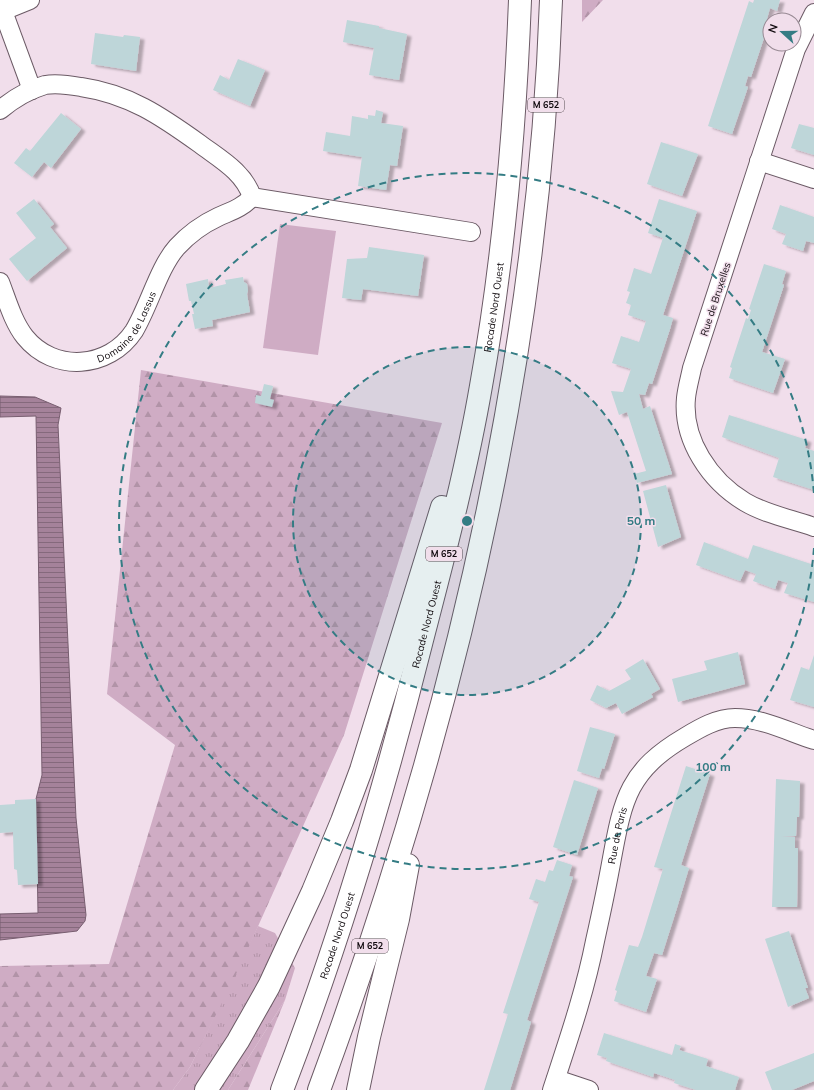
<svg xmlns="http://www.w3.org/2000/svg" width="814" height="1090" font-family="Mulish,sans-serif">
  <style>
    .grass { fill: url(#grass-tufts) }
    .forest { fill: url(#forest-firs) }
    .garden { fill: #cfacc4 }
    .water { fill: url(#water-rules); stroke: #785e70 }
    .building { fill: #bed6d9; filter: url(#shadow) }
    .lines { fill: none; stroke-linecap: round; stroke-linejoin: round }
    .minor-casing { stroke: #6b5a65; stroke-width: 20 }
    .trunk-casing { stroke: #6b5a65; stroke-width: 24 }
    .minor { stroke: #fff; stroke-width: 18 }
    .trunk { stroke: #fff; stroke-width: 22 }
    .ring { fill: none; stroke: #347c84; stroke-width: 2; stroke-dasharray: 7 5 }
    .labels { text-anchor: middle; stroke-width: 3; stroke-linejoin: round; paint-order: stroke }
    .shield { fill: #f1deeb; stroke: #544a50; stroke-width: 1 }
    .shield-label { font-size: 9px; font-weight: bold; fill: #100a0e }
    .street-label { font-size: 10px; fill: #100a0e; stroke: #f1deeb }
    .centre { fill: #347c84; stroke: #f1deeb; stroke-width: 2 }
    .ring-label { font-size: 12px; text-anchor: middle; font-weight: bold; fill: #347c84; stroke: #f1deeb; stroke-width: 3; stroke-linejoin: round; paint-order: stroke }
  </style>
  <defs>
    <pattern id="grass-tufts" width="24" height="20" patternUnits="userSpaceOnUse"><rect width="24" height="20" fill="#cfacc4"/><path d="M3 7l-1-3M5 7V3M7 7l1-3M15 17l-1-3M17 17v-4M19 17l1-3" fill="none" stroke="#b193a7"/></pattern>
    <pattern id="forest-firs" width="22" height="20" patternUnits="userSpaceOnUse"><rect width="22" height="20" fill="#cfacc4"/><path d="M5 1l3.5 6h-7zM16 11l3.5 6h-7z" fill="#b193a7"/></pattern>
    <pattern id="water-rules" width="6" height="5" patternUnits="userSpaceOnUse"><rect width="6" height="5" fill="#a5829a"/><path d="M0 2.5h6" fill="none" stroke="#85697c"/></pattern>
    <filter id="shadow"><feDropShadow dx="4.5" dy="2.5" stdDeviation="1" flood-color="#0004"/></filter>
  </defs>
  <rect width="100%" height="100%" fill="#f1deeb"/>
  <path class="grass" d="M258 926 275 933 295 968 285 1000 228 1090H173L190 1067Z"/>
  <path class="forest" d="M582 0H603L582 22Z
    M141 370 442 423 344 735 242 962 190 1067 173 1090H0V966L109 964 175 745 107 694Z
    M285 1000 248 1090H228Z"/>
  <path class="garden" d="M280 224 336 231 318 355 263 348Z"/>
  <path class="water" d="M0 396 35 397 61 408 58 425 76 818 86 915 85 921 77 931 0 940V914L38 913 36 799 42 775 36 416 0 417Z"/>
  <path class="building" d="M754 0H780L777 11 770 8 767 19 770 20 751 77 748 76 745 86 748 87 732 134 708 126 749 1 753 3Z
    M347 20 379 26V28L407 34 399 80 369 75 374 48 343 42Z
    M95 33 123 37 124 35 140 37 136 71 91 64Z
    M238 59 265 70 250 106 213 90 220 75 229 80Z
    M376 110 383 112 381 123 403 126 397 166 390 165 386 190 358 186 362 157 323 151 326 132 350 136 352 116 368 119V115L375 116Z
    M61 113 81 129 51 168 44 162 32 177 14 163 26 148 30 151Z
    M799 124 814 128V155L791 148Z
    M661 142 698 154 682 196 647 184Z
    M34 199 54 224 50 227 67 248 27 281 9 259 36 238 16 213Z
    M659 199 697 211 663 315 673 318 670 329 652 384 649 383 645 395 639 394 643 409 650 406 672 474 637 483 634 474 646 471 627 412 619 415 611 391 623 392 631 369 612 363 621 336 639 342 646 321 628 315 631 305 626 303 630 292 627 291 634 268 651 274 663 238 648 233Z
    M780 205 814 217V243L806 241 803 251 782 244 786 234 772 229Z
    M369 247 424 255 418 296 363 289 361 300 342 298 347 259 367 258Z
    M764 264 786 271 782 284 784 285 762 352 785 359 773 393 729 378 732 368 730 367 746 318 748 319 751 310 749 309Z
    M243 277 244 282 247 284 248 291 247 294 250 312 212 320 213 326 195 329 192 314H194L191 301H189L186 284 208 279 209 288 226 284 225 280Z
    M264 384 273 386 270 399 274 400 272 407 255 403 256 395 261 396Z
    M729 415 807 440 805 448 814 451V490L773 477 779 458 722 437Z
    M666 485 681 537 658 547 643 491Z
    M704 542 748 559 753 545 814 565V602L784 593 788 583 778 580 775 589 753 581 756 574 745 570 740 581 696 565Z
    M738 652 745 684 678 702 672 679 707 670 704 661Z
    M814 655V707L790 700 801 667 809 670Z
    M643 659 660 689 651 694 653 697 622 714 616 703 606 708 590 700 597 685 609 691 631 679 625 670Z
    M590 727 615 734 604 769 602 768 599 778 577 771Z
    M686 766 710 774 681 865 689 868 676 911 662 955 654 953 646 976 657 979 646 1012 614 1001 617 991 615 990 629 945 638 947 642 937 663 869 654 867Z
    M776 779 800 781 799 817H797L796 836H781L795 837V848H798L797 907H772Z
    M574 780 598 788 577 855 553 847Z
    M36 799 38 884 18 885 17 870 14 869 13 832 0 833V805L15 804V800Z
    M557 860 572 865 569 876 573 877 527 1020 531 1022 528 1032 510 1090H484L508 1014 503 1013 539 902 529 899 536 879 545 882 549 870 553 871Z
    M789 931 808 988H805L809 998 788 1007 765 939Z
    M604 1033 672 1055 675 1044 681 1046 679 1050 708 1059 706 1066 739 1077 735 1090H696L674 1083 675 1080 654 1073 653 1077 606 1061 607 1058 597 1055Z
    M814 1053V1081L792 1090H772L765 1072Z"/>
  <g class="lines">
    <defs>
      <g id="minor">
        <path d="M0 3 32 90"/>
        <path d="M3 11 30 0"/>
        <path d="M814 13 796 49 692 368C690 378 687 388 686 398 682 440 710 481 745 502 765 514 791 519 814 527"/>
        <path d="M0 110C13 99 28 90 45 85 56 83 70 85 81 87 129 94 161 116 200 144 220 159 244 172 252 197"/>
        <path d="M759 161 814 179"/>
        <path d="M252 197 471 232"/>
        <path id="s1" d="M0 282C7 300 13 322 25 337 54 373 109 369 134 331 149 306 159 267 177 247 188 235 203 224 218 217 231 211 242 208 252 197"/>
        <path d="M556 1079 589 1090"/>
        <path id="s2" d="M552 1090C568 1041 585 992 595 941 601 914 607 886 612 858 623 798 629 770 685 737 700 728 717 718 735 718 762 718 789 732 814 740"/>
      </g>
      <g id="trunk">
        <path d="M206 1090 238 1041 269 986 313 891 342 821 361 770 442 507"/>
        <path id="s3" d="M282 1090C338 945 383 795 421 644 443 559 466 473 481 386 504 258 515 130 520 0"/>
        <path d="M319 1090C448 741 538 373 551 0"/>
        <path d="M358 1090 369 1037 398 919 408 865"/>
      </g>
    </defs>
    <use href="#minor" class="minor-casing"/>
    <use href="#trunk" class="trunk-casing"/>
    <use href="#minor" class="minor"/>
    <use href="#trunk" class="trunk"/>
  </g>
  <circle cx="467" cy="521" r="174" fill="#347c84" fill-opacity=".12"/>
  <g class="ring">
    <circle cx="467" cy="521" r="174"/>
    <path d="M814 548A348 348 0 1 1 814 494"/>
  </g>
  <g class="labels">
    <g class="shield">
      <rect x="528" y="98" width="36" height="14" rx="3"/>
      <rect x="426" y="547" width="36" height="14" rx="3"/>
      <rect x="352" y="939" width="36" height="14" rx="3"/>
    </g>
    <g class="shield-label">
      <text x="546" y="108">M 652</text>
      <text x="444" y="557">M 652</text>
      <text x="370" y="949">M 652</text>
    </g>
    <g class="street-label">
      <text transform="translate(715 299) rotate(-72)" y="4">Rue de Bruxelles</text>
      <text dy="4" stroke="none"><textPath href="#s3" startOffset="812">Rocade Nord Ouest</textPath></text>
      <text dy="4" stroke="none"><textPath href="#s1" startOffset="186">Domaine de Lassus</textPath></text>
      <text dy="4" stroke="none"><textPath href="#s3" startOffset="488">Rocade Nord Ouest</textPath></text>
      <text dy="4" stroke="none"><textPath href="#s2" startOffset="263">Rue de Paris</textPath></text>
      <text dy="4" stroke="none"><textPath href="#s3" startOffset="164">Rocade Nord Ouest</textPath></text>
    </g>
  </g>
  <circle cx="467" cy="521" r="6" class="centre"/>
  <g class="ring-label">
    <text x="641" y="525">50 m</text>
    <text x="713" y="771">100 m</text>
  </g>
  <g transform="translate(782 32) rotate(291)"><circle r="19" fill="#f1deeb" stroke="#978993"/>
  <path d="M0-3L7 15L0 10L-7 15Z" fill="#347c84"/>
  <text y="-6" font-size="11" font-weight="bold" text-anchor="middle" fill="#100a0e">N</text>
  </g>
</svg>
